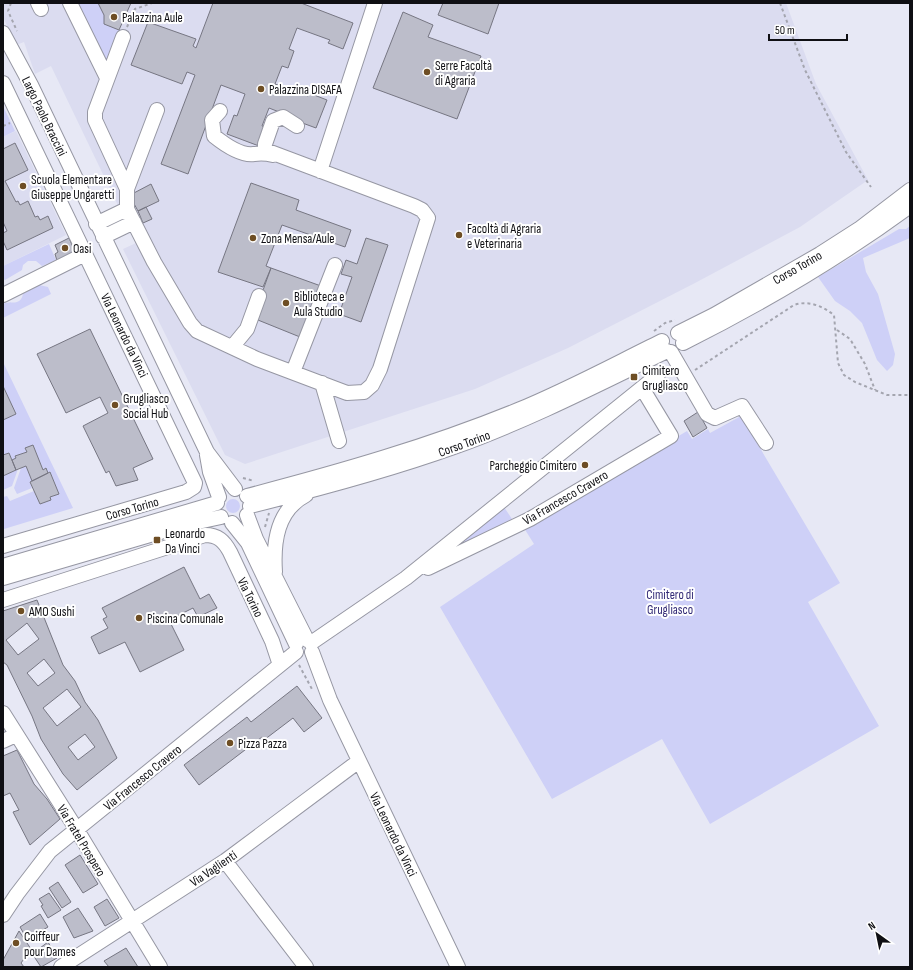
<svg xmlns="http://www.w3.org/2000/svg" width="913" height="970" font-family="'Sofia Sans Condensed',sans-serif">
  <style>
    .built { fill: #dbdcf0 }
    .green { fill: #ced0f7 }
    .building { fill: #bcbdca; stroke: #767682; fill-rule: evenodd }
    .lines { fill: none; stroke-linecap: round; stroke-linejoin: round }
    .minor-casing { stroke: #9697a3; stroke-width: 16 }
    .path { stroke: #a4a5af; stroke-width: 2; stroke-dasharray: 3 3; stroke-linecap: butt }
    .minor { stroke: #fff; stroke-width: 14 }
    .poi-dot { fill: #6e4e24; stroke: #fff; stroke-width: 1.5 }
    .labels { text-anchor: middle; stroke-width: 4; stroke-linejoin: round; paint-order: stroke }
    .poi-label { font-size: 13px; fill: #0f0f13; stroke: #fff; text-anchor: start }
    .street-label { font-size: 13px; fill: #0f0f13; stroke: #fff }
    .park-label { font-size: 13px; fill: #322a76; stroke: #fff }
  </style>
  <rect width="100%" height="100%" fill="#e7e8f5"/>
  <path class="built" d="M3 3H786L816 84 868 180 800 227 695 283 568 348 475 389 245 464 225 455 123 249 136 243 51 66 35 74 24 42 16 45 3 17Z
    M16 131 66 235 3 266V137Z"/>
  <path class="green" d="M72 3H98L104 15V24L119 30 106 61Z
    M3 106 15 131 3 137Z
    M910 226V238L863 258 866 272 878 294 895 354 893 365 887 371 877 360 862 323 850 311 835 301 818 277 899 229H906Z
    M49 244 56 260 42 266 36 261H28L23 265 22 270 5 280 3 279V266Z
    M39 285 48 287 51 294 3 318V304C11 300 20 307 23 294Z
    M3 362 73 508 4 529 3 497 7 496 10 501 34 491 40 504 51 500 50 497 59 494 50 472 48 473 46 468 43 470 33 445 25 448 27 452 16 456V458L12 460 9 453 3 455V420L16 414 3 386Z
    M741 416 840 583 808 602 879 726 710 824 662 739 552 799 440 607 534 544 524 528 687 431 692 439 708 429 710 433Z
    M26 466 32 481 30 482 32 488 17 494 14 488 21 468Z
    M18 469 12 486 3 490V476Z
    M226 506a7 7 0 1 1 14 0a7 7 0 1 1-14 0Z
    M502 504 514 522 444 556Z"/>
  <path class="building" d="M98 3H131L119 30 104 24V15Z
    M213 3H301L353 23 343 49 328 43 330 40 297 28 289 49 294 51 288 68 282 66 275 84 308 96 309 93 327 100 316 128 297 121V119L269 108 262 126 266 128 259 146 227 134 234 115 237 116 245 94 221 85 188 174 161 164 195 75 187 72 182 84 131 65 148 22 196 39 193 46 196 48Z
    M443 3H499L488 34 438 15Z
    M403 12 433 25 428 37 481 56 457 119 373 88Z
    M15 143 28 170 5 181 16 202 18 201 20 205 28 201 35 217 38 216 40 220 48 216 53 228 7 250 3 241V233L7 231 3 222V149Z
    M251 183 299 200 296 210 351 230 345 247 282 225 266 266 271 268 263 287 218 272Z
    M151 184 159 201 138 211 132 200 134 199 132 194Z
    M146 207 152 219 143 223 138 211Z
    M69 238 76 254 58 264 55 254 58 252 55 245Z
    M366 238 388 245 361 322 339 314 352 277 341 274 346 260 357 264Z
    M271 268 321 286 300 337 253 318Z
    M90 329 153 459 133 468 138 480 116 486 109 471 106 473 83 426 108 413 100 397 66 413 37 354Z
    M3 386 16 414 3 420Z
    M698 412 707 428 693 437 684 421Z
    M33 445 43 470 46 468 48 473 32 481 26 466 16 470 12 460 16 458 15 456 27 452 25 448Z
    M9 453 16 470 3 476V455Z
    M50 472 59 494 50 497 51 500 40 504 30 482Z
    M184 567 200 599 209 594 217 608 198 617 193 608 169 620 184 650 140 672 125 642 99 654 91 637 108 628 103 619 107 617 102 608Z
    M37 600 63 665 75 681 85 702 98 720 117 758 77 790 63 774 41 739 32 716 7 665 3 662V611ZM27 623 39 639 18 655 6 640ZM44 659 55 673 38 686 27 673ZM67 689 81 707 57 726 43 708ZM85 734 95 747 78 760 68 747Z
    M297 686 322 718 304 732 293 718 264 740 262 737 199 785 184 765 247 717 251 722Z
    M17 750 34 784 47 799 60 819 30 845 13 812 19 810 10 793 3 796V756Z
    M80 855 98 884 83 893 65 865Z
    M58 882 71 902 62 908 49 888Z
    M49 893 61 910 48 918 41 906 43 905 39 899Z
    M107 899 119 918 105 926 94 907Z
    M78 908 93 931 74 938 63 917Z
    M40 914 48 927 27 939 20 927Z
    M19 931 31 949 21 963 24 967H3V960Z
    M48 942 57 958 41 967 33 955 41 950 40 948Z
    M126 948 138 967H109L104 961Z"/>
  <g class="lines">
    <defs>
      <path id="minor" d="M38 3 41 9
        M70 3 107 78
        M3 33 31 85 207 452 235 489
        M123 37 95 112V120L127 189
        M3 83 195 483 194 487 186 492 3 546
        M157 110 127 189V209L154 262 190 323 197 331 257 359 347 393 364 392 372 385 380 369 428 218 422 210 414 206 265 150V144L273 121 283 117 297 126
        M220 111 212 120 214 136C224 144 241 156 254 154 262 153 265 153 273 155
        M320 171 375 3
        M96 224 127 209
        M103 237 134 222
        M3 295 85 254
        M678 333 714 315 820 254 859 229 910 190
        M683 343C763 303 839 258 910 206
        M233 346 247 329 259 296
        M671 352 707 414 715 418 742 406 766 443
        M293 372 335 265
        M322 383 339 441
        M207 455 210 472 219 497
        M247 496C339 472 430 446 518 410 567 390 615 364 662 341
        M250 506C319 489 387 471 454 447 527 421 597 385 667 351
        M247 515 256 539 307 640
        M232 523 248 543 296 644
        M3 566 217 503
        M428 568 530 519 671 436 642 388
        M275 572C273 542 277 510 306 495
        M3 578 184 525 221 517
        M3 600 205 535C218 535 224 541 230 552L272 641 280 665
        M311 643 406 578 658 375
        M312 652 330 700 458 967
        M3 713 77 830 160 967
        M3 741 16 735
        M225 861 306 967
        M3 915 17 894 50 851 296 652
        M61 967 225 861 359 761"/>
    </defs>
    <use href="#minor" class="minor-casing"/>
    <path class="path" d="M11 3 8 11 17 31
      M780 3 805 70 846 152 871 187
      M127 27 135 9 152 3
      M3 126 10 123
      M837 330 850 339 865 364 875 390
      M654 331 665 323 675 320
      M695 370 794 305C809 300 822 306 834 315L838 363 844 375 855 382 887 395H910
      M243 478 254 481
      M265 527 269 513
      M299 665 313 691"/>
    <use href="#minor" class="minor"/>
  </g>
  <g class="poi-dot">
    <circle cx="114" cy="17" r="4"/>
    <circle cx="427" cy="72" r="4"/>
    <circle cx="261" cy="89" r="4"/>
    <circle cx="23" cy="186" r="4"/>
    <circle cx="459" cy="235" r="4"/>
    <circle cx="253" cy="238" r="4"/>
    <circle cx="65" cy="248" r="4"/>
    <circle cx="286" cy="303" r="4"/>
    <rect x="630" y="373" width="8" height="8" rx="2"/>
    <circle cx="115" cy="405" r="4"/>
    <circle cx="585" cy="465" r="4"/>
    <rect x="153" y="536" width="8" height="8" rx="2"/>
    <circle cx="21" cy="611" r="4"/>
    <circle cx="139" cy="618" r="4"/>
    <circle cx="230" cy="743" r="4"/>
    <circle cx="16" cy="943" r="4"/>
  </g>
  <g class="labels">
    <g class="poi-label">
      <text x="122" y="22">Palazzina Aule</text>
      <text x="435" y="70">Serre Facoltà<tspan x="435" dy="15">di Agraria</tspan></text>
      <text x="269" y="94">Palazzina DISAFA</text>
      <text x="31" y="184">Scuola Elementare<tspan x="31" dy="15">Giuseppe Ungaretti</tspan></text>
      <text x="467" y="233">Facoltà di Agraria<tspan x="467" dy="15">e Veterinaria</tspan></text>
      <text x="261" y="243">Zona Mensa/Aule</text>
      <text x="73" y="253">Oasi</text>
      <text x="294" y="301">Biblioteca e<tspan x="294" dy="15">Aula Studio</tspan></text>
      <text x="642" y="375">Cimitero<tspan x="642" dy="15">Grugliasco</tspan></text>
      <text x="123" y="403">Grugliasco<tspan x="123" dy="15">Social Hub</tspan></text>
      <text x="577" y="470" text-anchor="end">Parcheggio Cimitero</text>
      <text x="165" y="538">Leonardo<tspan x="165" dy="15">Da Vinci</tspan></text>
      <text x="29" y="616">AMO Sushi</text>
      <text x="147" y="623">Piscina Comunale</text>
      <text x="238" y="748">Pizza Pazza</text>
      <text x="24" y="941">Coiffeur<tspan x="24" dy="15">pour Dames</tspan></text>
    </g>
    <g class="street-label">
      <text transform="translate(45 116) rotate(64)" y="5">Largo Paolo Braccini</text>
      <text transform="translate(797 267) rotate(-30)" y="5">Corso Torino</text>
      <text transform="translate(125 335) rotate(64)" y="5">Via Leonardo da Vinci</text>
      <text transform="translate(464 443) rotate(-20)" y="5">Corso Torino</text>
      <text transform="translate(565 497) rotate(-30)" y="5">Via Francesco Cravero</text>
      <text transform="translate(132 508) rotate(-16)" y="5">Corso Torino</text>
      <text transform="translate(251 597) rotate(64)" y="5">Via Torino</text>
      <text transform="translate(142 777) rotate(-39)" y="5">Via Francesco Cravero</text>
      <text transform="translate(394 834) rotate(64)" y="5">Via Leonardo da Vinci</text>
      <text transform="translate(82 840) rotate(59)" y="5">Via Fratel Prospero</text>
      <text transform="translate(213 868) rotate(-34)" y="5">Via Vaglienti</text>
    </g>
    <g class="park-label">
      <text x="670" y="599">Cimitero di<tspan x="670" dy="15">Grugliasco</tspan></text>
    </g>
  </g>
  <rect width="913" height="970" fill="none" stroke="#0f0f13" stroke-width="8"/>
  <g transform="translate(877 934) rotate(327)" stroke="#ffffff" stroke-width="3" paint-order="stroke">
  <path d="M0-3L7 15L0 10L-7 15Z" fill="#0f0f13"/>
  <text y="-6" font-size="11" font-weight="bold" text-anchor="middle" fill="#0f0f13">N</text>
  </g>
  <path d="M769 34v6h78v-6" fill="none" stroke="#0f0f13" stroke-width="2"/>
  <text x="775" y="34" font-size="12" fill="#0f0f13" stroke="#ffffff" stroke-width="3" paint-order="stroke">50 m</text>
</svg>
